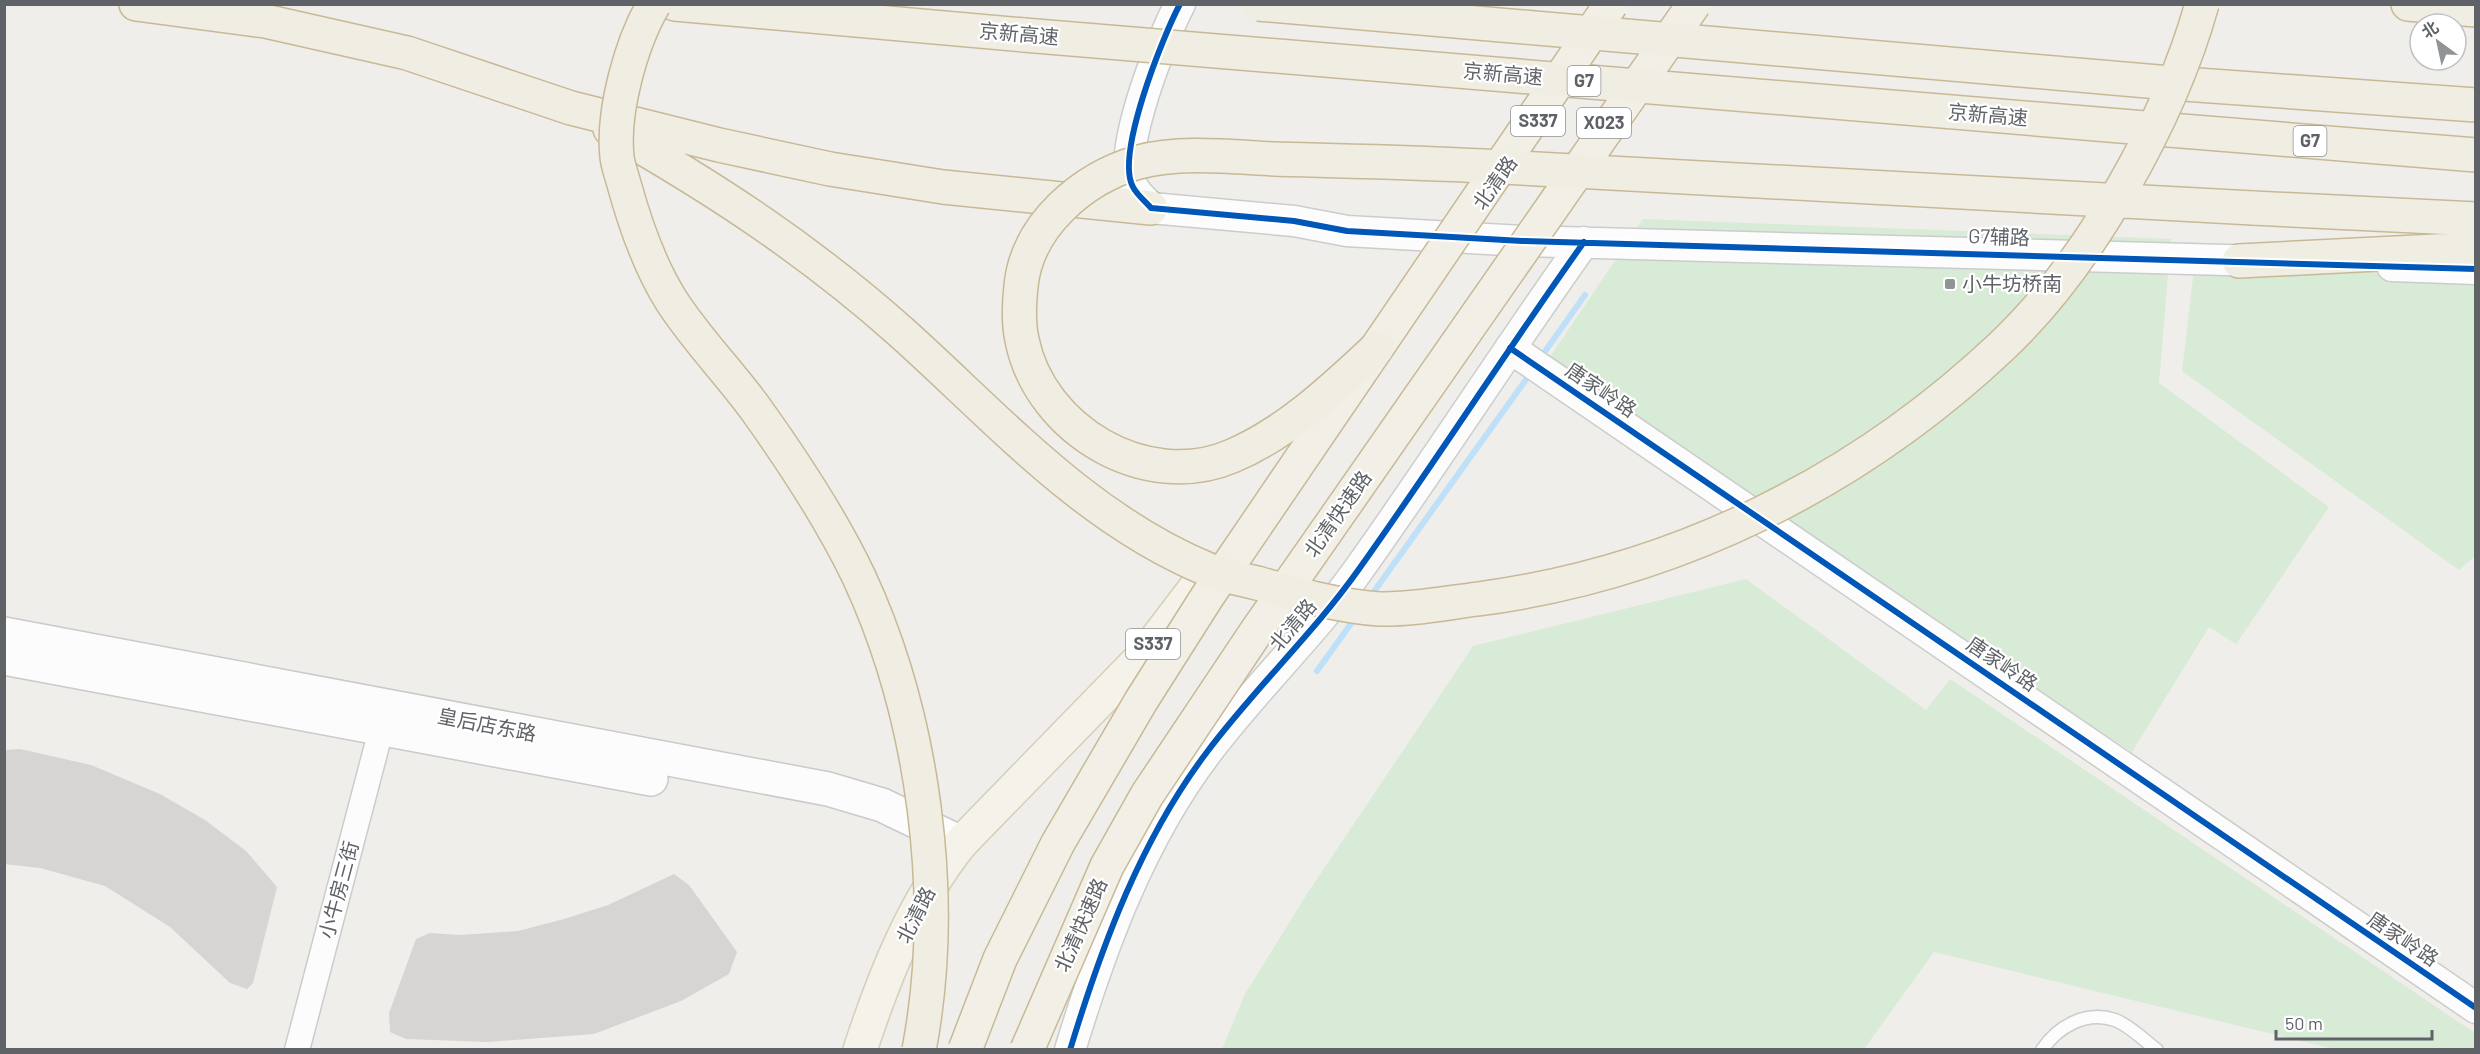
<svg xmlns="http://www.w3.org/2000/svg" width="2480" height="1054" font-family="Barlow,'Noto Sans SC',sans-serif">
  <style>
    .green { fill: #d8ebd6 }
    .lines { fill: none; stroke-linecap: round; stroke-linejoin: round }
    .stream { stroke: #bfe0f9; stroke-width: 6 }
    .building { fill: #d6d5d3 }
    .service-casing { stroke: #cbcccc; stroke-width: 15 }
    .minor-casing { stroke: #cbcccc; stroke-width: 27 }
    .tertiary-casing { stroke: #cbcccc; stroke-width: 33 }
    .secondary-casing { stroke: #cacacb; stroke-width: 36 }
    .primary-casing { stroke: #d7ceb8; stroke-width: 36 }
    .motorway-casing { stroke: #c8b996; stroke-width: 36 }
    .service { stroke: #fdfcfc; stroke-width: 12 }
    .minor { stroke: #fdfcfc; stroke-width: 24 }
    .tertiary { stroke: #fdfcfc; stroke-width: 30 }
    .secondary { stroke: #fdfcfc; stroke-width: 33 }
    .primary { stroke: #f4f2e9; stroke-width: 33 }
    .motorway { stroke: #f0ede3; stroke-width: 33 }
    .trunk-bridge-casing { stroke: #c8b996; stroke-width: 36; stroke-linecap: butt }
    .motorway-bridge-casing { stroke: #c8b996; stroke-width: 36; stroke-linecap: butt }
    .trunk-bridge { stroke: #f2f0e6; stroke-width: 33 }
    .motorway-bridge { stroke: #f0ede3; stroke-width: 33 }
    .cycleway-casing { stroke: #fff; stroke-width: 10 }
    .cycleway { stroke: #0057b8; stroke-width: 6 }
    .poi-dot { fill: #919496; stroke: #fff; stroke-width: 2 }
    .labels { text-anchor: middle; stroke-width: 4.5; stroke-linejoin: round; paint-order: stroke }
    .shield { fill: #fff; stroke: #8f9295; stroke-width: 1.5 }
    .shield-label { font-size: 18px; font-weight: bold; fill: #5f6368 }
    .street-label { font-size: 20px; fill: #5f6368; stroke: #fff }
    .poi-label { font-size: 20px; fill: #5f6368; stroke: #fff; text-anchor: start }
  </style>
  <rect width="100%" height="100%" fill="#efeeea"/>
  <path class="green" d="M1643 219 2171 239 2159 383 2329 507 2236 644 2209 627 2132 752 1980 654 1548 360Z
    M2197 244 2475 272V556L2459 570 2182 371Z
    M1746 579 1926 710 1950 679 2475 1033V1049H2334L1934 952 1864 1049H1222L1245 994 1307 894 1473 646Z"/>
  <g class="lines">
    <path class="stream" d="M1546 350 1585 295
      M1370 597 1525 381
      M1317 671 1355 618"/>
  </g>
  <path class="building" d="M20 749 91 765 160 794 205 820 246 851 277 887 253 983 247 989 230 983 170 927 105 886 40 868 4 864V750Z
    M674 874 689 885 737 952 729 974 681 1001 594 1034 488 1042 406 1039 390 1032 389 1013 416 939 430 933 460 935 518 931 564 919 608 905Z"/>
  <g class="lines">
    <defs>
      <path id="service" d="M2042 1050C2057 1027 2086 1010 2115 1020 2129 1025 2145 1041 2157 1050"/>
      <path id="minor" d="M297 1050 381 730"/>
      <path id="tertiary" d="M1180 4C1163 36 1115 155 1133 187 1137 195 1146 202 1151 208L1294 221 1347 231 1522 241 2263 261
        M2392 266 2476 269
        M1510 348 2476 1008
        M1070 1050C1102 945 1141 839 1207 752 1255 688 1313 634 1359 569 1436 461 1507 350 1584 242"/>
      <path id="secondary" d="M4 634 828 789 882 805 961 843
        M4 658 651 779"/>
      <path id="primary" d="M860 1050C884 977 913 903 961 843L1145 654 1209 570"/>
      <path id="motorway" d="M136 4 265 21 407 53 571 108 719 145 830 169 943 187 1151 208
        M675 4 1024 35
        M2408 4 2476 10
        M2170 83 2476 105
        M2145 128 2476 155
        M610 129C716 189 810 251 901 332
        M2253 208 2476 219
        M2239 261 2476 249"/>
    </defs>
    <use href="#service" class="service-casing"/>
    <use href="#minor" class="minor-casing"/>
    <use href="#tertiary" class="tertiary-casing"/>
    <use href="#secondary" class="secondary-casing"/>
    <use href="#primary" class="primary-casing"/>
    <use href="#motorway" class="motorway-casing"/>
    <use href="#service" class="service"/>
    <use href="#minor" class="minor"/>
    <use href="#tertiary" class="tertiary"/>
    <use href="#secondary" class="secondary"/>
    <use href="#primary" class="primary"/>
    <use href="#motorway" class="motorway"/>
    <defs>
      <path id="trunk-bridge" d="M965 1050 1000 959 1058 843 1141 701 1207 597 1611 4
        M1027 1050 1107 866 1147 795 1256 632 1694 4"/>
      <path id="motorway-bridge" d="M654 4C631 43 612 112 617 157 618 166 622 176 624 184 635 224 649 265 671 300 695 338 728 371 755 408 793 461 831 518 859 577 924 717 948 898 919 1050
        M1258 4 2170 83
        M1024 35 2145 128
        M901 332C998 419 1085 519 1209 570 1224 576 1241 579 1257 583 1296 594 1337 606 1379 609 1411 610 1446 603 1478 599 1675 573 1857 483 2002 346 2089 264 2170 119 2202 4
        M1377 348C1334 388 1287 433 1232 456 1146 493 1040 430 1022 340 1018 322 1019 304 1021 286 1027 225 1083 178 1139 162 1181 151 1231 157 1275 159 1344 161 1414 162 1483 166 1740 180 1997 194 2253 208"/>
    </defs>
    <use href="#trunk-bridge" class="trunk-bridge-casing"/>
    <use href="#motorway-bridge" class="motorway-bridge-casing"/>
    <use href="#trunk-bridge" class="trunk-bridge"/>
    <use href="#motorway-bridge" class="motorway-bridge"/>
    <defs>
      <path id="cycleway" d="M1180 4C1163 36 1115 155 1133 187 1137 195 1146 202 1151 208L1294 221 1347 231 1522 241 2476 269
        M1510 348 2476 1008
        M1070 1050C1102 945 1141 839 1207 752 1255 688 1313 634 1359 569 1436 461 1507 350 1584 242"/>
    </defs>
    <use href="#cycleway" class="cycleway-casing"/>
    <use href="#cycleway" class="cycleway"/>
  </g>
  <rect class="poi-dot" x="1944" y="278" width="12" height="12" rx="3"/>
  <g class="labels">
    <g class="shield">
      <rect x="1567.5" y="66" width="33" height="30" rx="4.5"/>
      <rect x="1511" y="106" width="54" height="30" rx="4.5"/>
      <rect x="1577" y="108" width="54" height="30" rx="4.5"/>
      <rect x="2293.5" y="126" width="33" height="30" rx="4.5"/>
      <rect x="1126" y="629" width="54" height="30" rx="4.5"/>
    </g>
    <g class="shield-label">
      <text x="1584" y="87">G7</text>
      <text x="1538" y="127">S337</text>
      <text x="1604" y="129">X023</text>
      <text x="2310" y="147">G7</text>
      <text x="1153" y="650">S337</text>
    </g>
    <g class="street-label">
      <text transform="translate(1019 34) rotate(5)" y="7">京新高速</text>
      <text transform="translate(1503 74) rotate(5)" y="7">京新高速</text>
      <text transform="translate(1988 115) rotate(5)" y="7">京新高速</text>
      <text transform="translate(1495 183) rotate(-55)" y="7">北清路</text>
      <text transform="translate(1999 237) rotate(2)" y="7">G7辅路</text>
      <text transform="translate(1601 390) rotate(34)" y="7">唐家岭路</text>
      <text transform="translate(1338 514) rotate(-55)" y="7">北清快速路</text>
      <text transform="translate(1293 625) rotate(-50)" y="7">北清路</text>
      <text transform="translate(2002 664) rotate(34)" y="7">唐家岭路</text>
      <text transform="translate(487 725) rotate(11)" y="7">皇后店东路</text>
      <text transform="translate(339 890) rotate(-75)" y="7">小牛房三街</text>
      <text transform="translate(916 915) rotate(-63)" y="7">北清路</text>
      <text transform="translate(1081 925) rotate(-66)" y="7">北清快速路</text>
      <text transform="translate(2403 939) rotate(34)" y="7">唐家岭路</text>
    </g>
    <g class="poi-label">
      <text x="1962" y="291">小牛坊桥南</text>
    </g>
  </g>
  <rect width="2480" height="1054" fill="none" stroke="#5f6368" stroke-width="12"/>
  <g transform="translate(2438 42) rotate(327)"><circle r="28" fill="#ffffff" stroke="#bfc1c3" stroke-width="1.5"/>
  <path d="M0-4.5L10 22L0 15L-10 22Z" fill="#919496"/>
  <text y="-9" font-size="16" font-weight="bold" text-anchor="middle" fill="#5f6368">北</text>
  </g>
  <path d="M2276 1030v9h156v-9" fill="none" stroke="#5f6368" stroke-width="3"/>
  <text x="2285" y="1030" font-size="18" fill="#5f6368" stroke="#ffffff" stroke-width="4.5" paint-order="stroke">50 m</text>
</svg>
